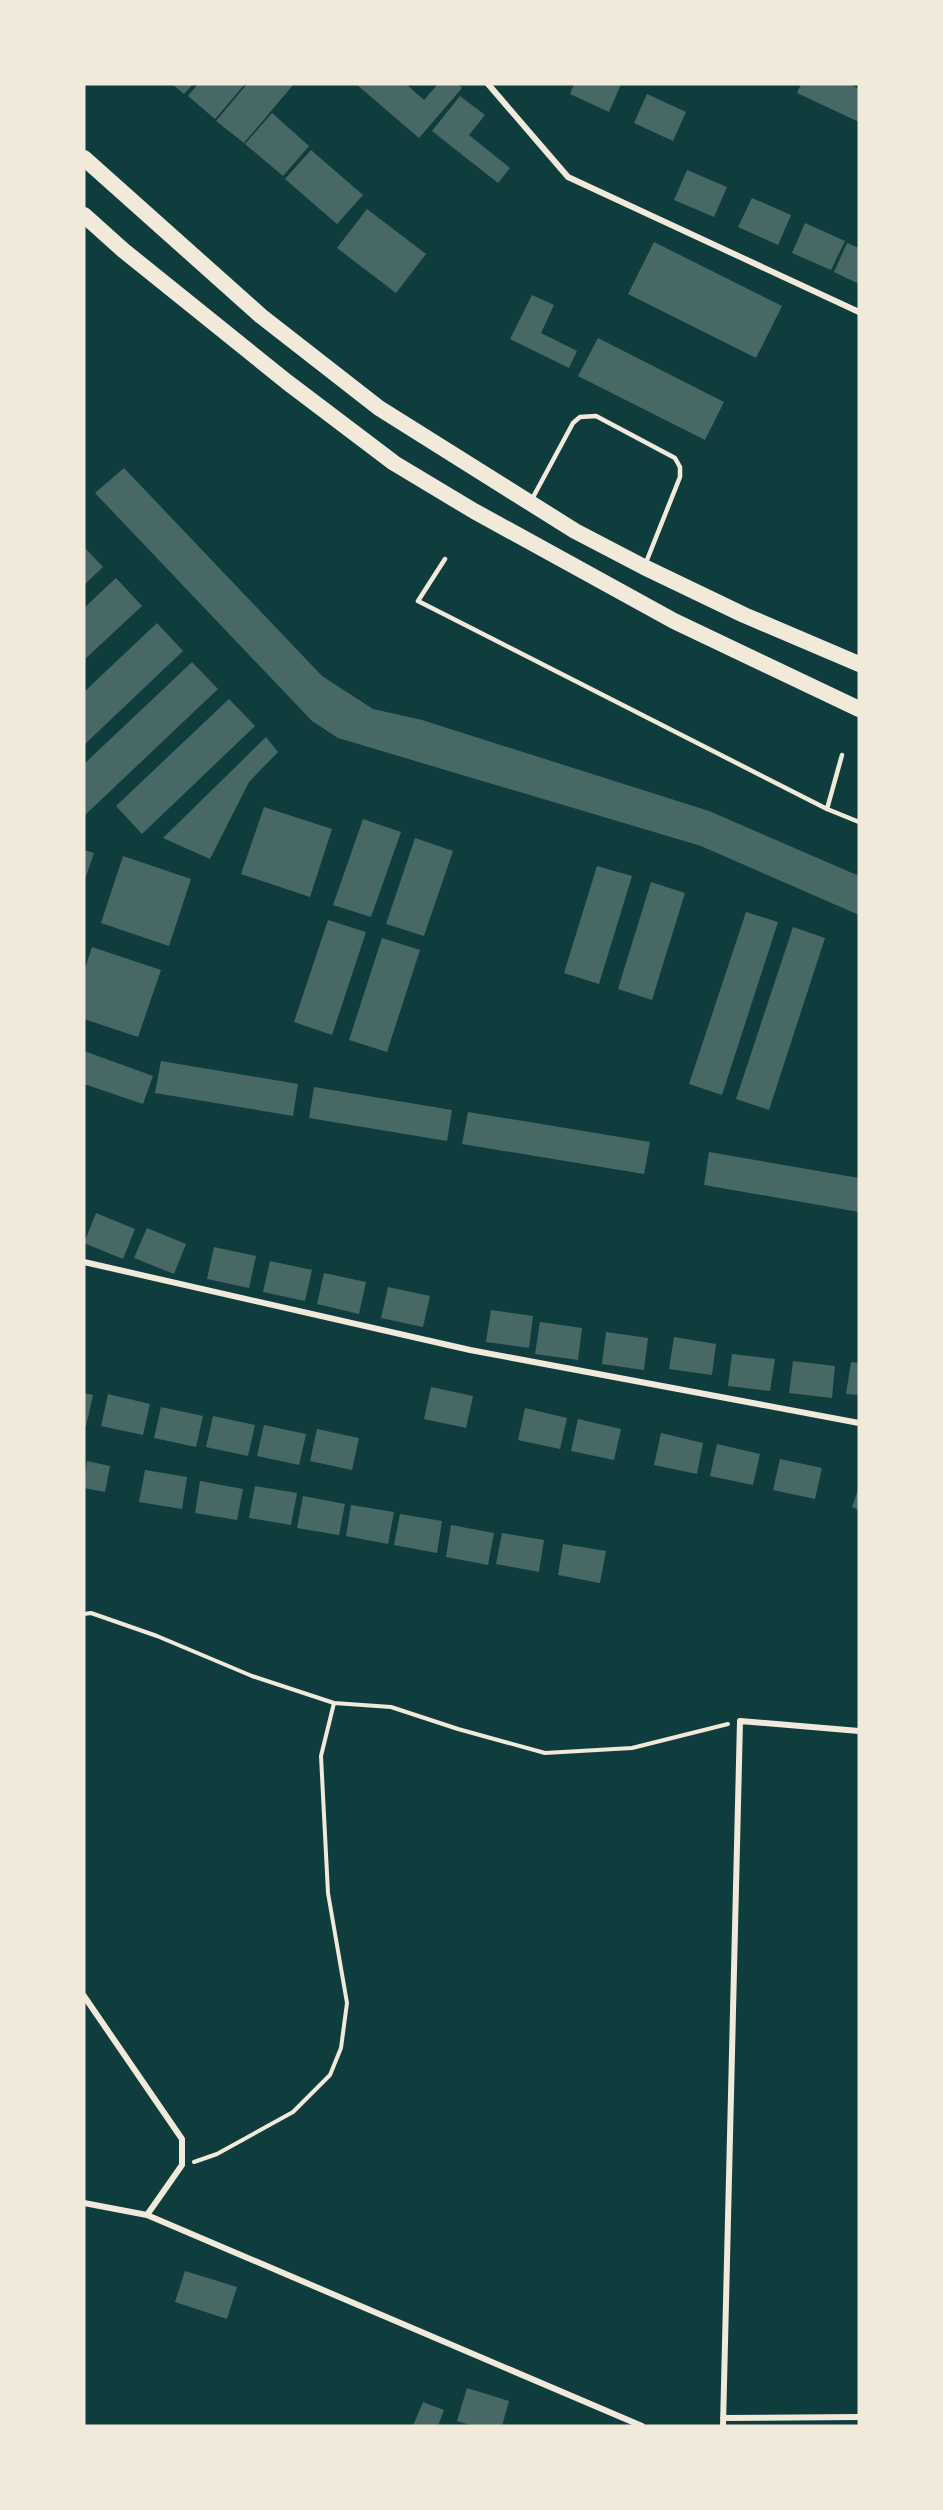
<svg xmlns="http://www.w3.org/2000/svg" width="943" height="2510" font-family="'DM Sans',sans-serif">
  <style>
    .building { fill: #486865 }
    .lines { fill: none; stroke-linecap: round; stroke-linejoin: round }
    .path { stroke: #f1e9da; stroke-width: 4 }
    .service { stroke: #f1e9da; stroke-width: 4.5 }
    .minor { stroke: #f1e9da; stroke-width: 6 }
    .trunk { stroke: #f1e9da; stroke-width: 16 }
  </style>
  <rect width="100%" height="100%" fill="#0f3d3e"/>
  <path class="building" d="M172 84H193L184 94Z
    M198 84H245L215 119 188 96Z
    M247 84 293 85 244 143 216 121Z
    M356 84H406L424 100 438 84H458L462 88 419 138Z
    M574 84H621L609 112 570 94Z
    M801 84H849L859 89V122L797 93Z
    M647 94 686 112 673 141 634 123Z
    M460 96 485 115 469 135 510 168 498 183 432 131Z
    M272 113 309 146 283 176 245 144Z
    M311 150 363 195 337 224 285 179Z
    M687 170 727 187 714 217 674 200Z
    M752 198 791 215 778 245 738 227Z
    M367 209 426 254 396 293 337 248Z
    M805 223 845 241 831 270 792 253Z
    M654 242 782 306 756 358 628 294Z
    M847 243 859 248V284L834 272Z
    M532 295 554 305 541 333 577 351 569 368 510 339Z
    M598 338 724 402 705 440 578 376Z
    M124 468 322 676 373 709 422 720 709 811 859 876V915L701 846 338 738 312 721 95 493Z
    M84 547 103 567 84 585Z
    M116 578 142 606 84 660V608Z
    M157 623 183 651 84 745V692Z
    M192 662 218 689 84 816V764Z
    M229 699 255 726 142 834 116 806Z
    M266 737 278 752 249 782 210 859 163 838Z
    M264 807 332 829 310 897 241 874Z
    M363 819 401 832 371 917 333 905Z
    M415 838 453 851 424 936 386 924Z
    M84 850 94 853 84 882Z
    M123 856 191 879 169 946 101 923Z
    M597 866 632 876 599 984 564 973Z
    M651 882 685 893 652 1000 618 989Z
    M746 912 778 922 722 1095 689 1084Z
    M328 920 366 932 332 1035 294 1022Z
    M793 927 825 938 769 1110 736 1099Z
    M382 938 420 950 387 1052 349 1040Z
    M92 947 161 970 138 1037 84 1019V972Z
    M84 1051 153 1076 143 1104 84 1084Z
    M161 1061 298 1084 293 1116 155 1093Z
    M314 1087 452 1110 447 1141 309 1118Z
    M468 1112 650 1142 644 1174 462 1144Z
    M709 1152 859 1178V1212L704 1185Z
    M96 1213 135 1229 123 1259 84 1243Z
    M147 1228 186 1244 174 1274 134 1258Z
    M214 1247 256 1256 249 1288 207 1279Z
    M270 1261 312 1270 305 1301 263 1292Z
    M324 1273 366 1282 359 1314 317 1304Z
    M388 1287 430 1296 423 1327 381 1318Z
    M491 1310 533 1316 529 1348 486 1342Z
    M540 1322 582 1328 578 1360 535 1354Z
    M606 1332 648 1338 644 1370 602 1364Z
    M674 1337 716 1344 712 1375 669 1369Z
    M732 1354 775 1359 770 1391 728 1386Z
    M793 1361 835 1366 832 1398 789 1393Z
    M851 1362 859 1363V1395L846 1394Z
    M431 1387 473 1396 466 1428 424 1419Z
    M84 1393 93 1395 86 1426H84Z
    M108 1394 150 1404 143 1435 101 1426Z
    M161 1407 203 1416 196 1447 154 1438Z
    M525 1408 567 1418 560 1449 518 1440Z
    M213 1416 255 1425 248 1456 206 1447Z
    M578 1419 621 1429 614 1460 571 1451Z
    M264 1425 306 1434 299 1465 257 1456Z
    M317 1429 359 1438 352 1470 310 1461Z
    M661 1433 703 1443 697 1474 654 1465Z
    M717 1444 760 1454 753 1485 710 1476Z
    M780 1459 822 1468 815 1499 773 1490Z
    M87 1461 110 1466 105 1492 84 1488Z
    M145 1470 187 1477 182 1509 139 1502Z
    M200 1481 243 1489 237 1520 195 1513Z
    M255 1486 297 1493 291 1525 249 1518Z
    M859 1487V1510L852 1507Z
    M303 1496 345 1504 339 1535 297 1528Z
    M351 1505 394 1512 388 1544 346 1536Z
    M400 1514 442 1521 437 1553 394 1545Z
    M451 1525 494 1533 488 1565 446 1557Z
    M502 1533 544 1540 539 1572 496 1564Z
    M563 1544 606 1551 600 1583 558 1575Z
    M185 2271 237 2287 227 2319 175 2302Z
    M467 2388 509 2401 502 2426H473L457 2421Z
    M423 2402 444 2410 438 2426H413Z"/>
  <g class="lines">
    <path class="path" d="M84 1614 91 1613 157 1636 252 1676 334 1703 391 1707 458 1729 545 1753 632 1748 728 1724
      M194 2162 217 2154 293 2112 330 2075 341 2048 347 2003 328 1893 321 1756 334 1703"/>
    <path class="service" d="M531 501 573 423 580 417 596 416 675 458 680 467V477L645 565
      M445 559 418 601 827 809 842 755
      M827 809 859 822"/>
    <path class="minor" d="M488 84 568 177 859 312
      M84 1262 470 1350 859 1423
      M84 1996 182 2139V2165L147 2215
      M84 2203 147 2215 642 2426
      M723 2418 859 2417
      M723 2426 740 1721 859 1731"/>
    <path class="trunk" d="M84 158 261 316 379 408 575 531 644 567 744 615 859 664
      M84 215 123 250 287 382 394 463 474 511 674 621 859 709"/>
  </g>
  <rect width="943" height="2510" fill="none" stroke="#f1e9da" stroke-width="171"/>
</svg>
